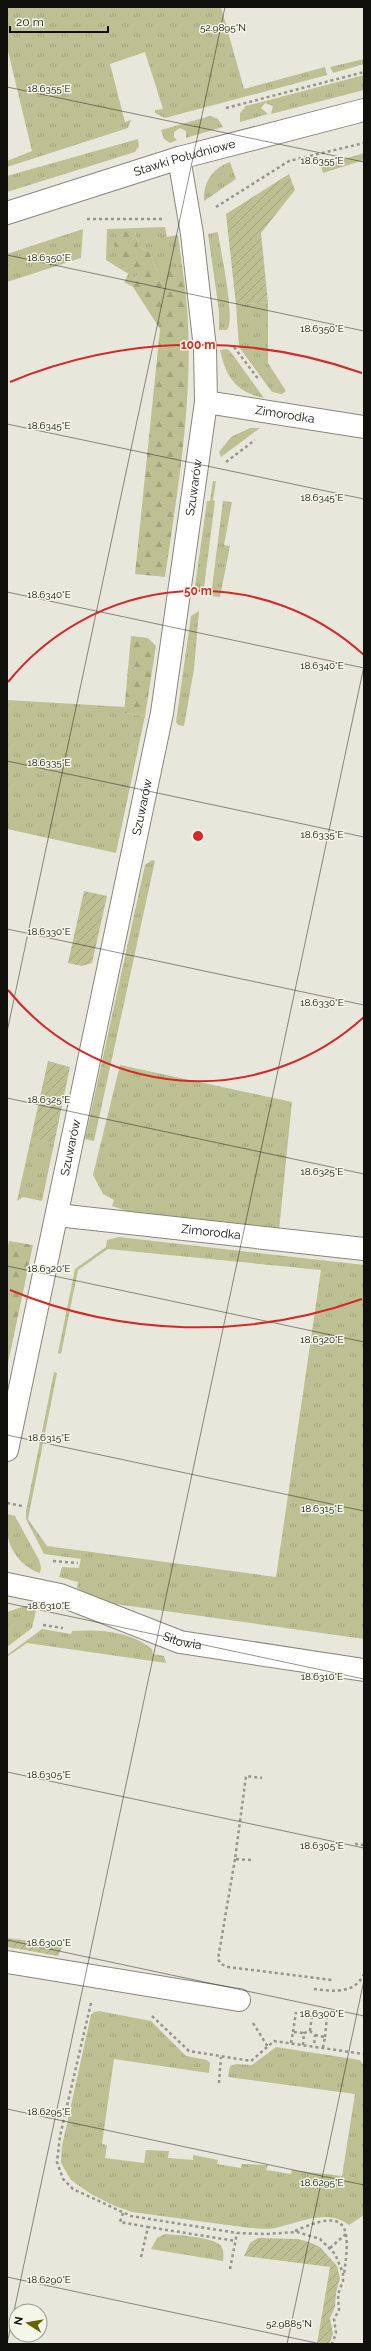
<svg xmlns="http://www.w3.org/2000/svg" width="371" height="2351" font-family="Raleway,sans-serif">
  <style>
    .grass { fill: url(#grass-tufts) }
    .forest { fill: url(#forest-firs) }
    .garden { fill: url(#garden-furrows) }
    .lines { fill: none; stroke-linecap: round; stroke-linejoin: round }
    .minor-casing { stroke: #87887c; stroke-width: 24 }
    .path { stroke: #95968c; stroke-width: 2.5; stroke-dasharray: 3 3; stroke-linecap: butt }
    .minor { stroke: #fff; stroke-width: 22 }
    .ticks { fill: none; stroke: #0f0f0b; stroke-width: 1; stroke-opacity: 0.45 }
    .ring { fill: none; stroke: #d62828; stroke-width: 2 }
    .labels { text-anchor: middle; stroke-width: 3; stroke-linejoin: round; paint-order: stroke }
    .street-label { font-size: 12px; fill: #0f0f0b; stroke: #f4f6e8 }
    .ticks-label { font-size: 10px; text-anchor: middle; fill: #0f0f0b; stroke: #f4f6e8; stroke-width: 3; stroke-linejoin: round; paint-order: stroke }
    .centre { fill: #d62828; stroke: #f4f6e8; stroke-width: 2 }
    .ring-label { font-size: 12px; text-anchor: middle; font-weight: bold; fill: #d62828; stroke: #f4f6e8; stroke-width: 3; stroke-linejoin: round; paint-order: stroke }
  </style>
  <defs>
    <pattern id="grass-tufts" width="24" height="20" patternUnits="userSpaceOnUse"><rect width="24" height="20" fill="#bdc092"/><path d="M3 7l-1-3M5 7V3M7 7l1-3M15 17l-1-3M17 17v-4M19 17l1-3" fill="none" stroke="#a1a47d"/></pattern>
    <pattern id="forest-firs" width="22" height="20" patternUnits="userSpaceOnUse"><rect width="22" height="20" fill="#bdc092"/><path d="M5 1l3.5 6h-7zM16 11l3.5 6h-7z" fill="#a1a47d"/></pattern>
    <pattern id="garden-furrows" width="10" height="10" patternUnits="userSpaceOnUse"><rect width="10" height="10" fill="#bdc092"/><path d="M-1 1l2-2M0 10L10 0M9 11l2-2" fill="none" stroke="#a1a47d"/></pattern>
  </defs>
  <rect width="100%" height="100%" fill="#e7e8db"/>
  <path class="grass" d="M7 7H221L244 89 325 67 327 75 165 118 155 113V110L163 109 145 52 110 64 125 122 131 120 128 128 7 167V161L32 151 7 47Z
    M364 59V64L333 73 330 67Z
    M364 75V90L271 114 273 106 265 103 261 108 268 114 240 122V113L246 106Z
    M210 116 218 119 223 127 186 138V131L180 128 174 132V137L177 140 170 143 164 139 161 130Z
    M138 139 139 146 135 152 7 192V176Z
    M364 153V160L323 173 321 166Z
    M230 162 236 179 204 201C203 182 213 168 230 162Z
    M165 227 167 237 178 235 182 265 164 274 156 269 150 252 138 246 135 231H121L139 274 135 278 106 260 107 229Z
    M83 229 81 258 7 282V254Z
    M218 232C220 249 236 319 227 330H219V311L208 234Z
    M268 302V363L286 391 282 394 272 392 239 347 236 305Z
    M227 349 230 351 264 398C235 392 226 376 220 350Z
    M250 428H260L221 457 219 452 231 437Z
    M213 481H216L213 500 215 501 203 595 195 586 207 501H210Z
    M223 501 232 502 224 545 230 546 220 597 211 596Z
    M199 611 194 669 184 726 178 725 176 722 191 616Z
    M7 700 125 707 124 713 145 716 116 853 7 829Z
    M152 860 155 861 94 1141 85 1139 145 865Z
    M120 1065 292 1102 279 1230 136 1214 112 1206 114 1200 103 1194 93 1175Z
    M31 1138 54 1144 42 1201 23 1197 17 1201Z
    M119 1237 364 1265V1639L94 1601 95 1598 77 1588 78 1582 59 1577 62 1567 79 1568 81 1559 44 1554 26 1519V1511L54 1372 57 1373 28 1519 47 1546 276 1577 321 1270 108 1249 78 1270 61 1354 58 1353 75 1269 106 1247 107 1240Z
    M8 1514 15 1516 39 1560 41 1567 40 1573C16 1565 2 1539 8 1514Z
    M25 1606H37L32 1628 7 1647V1612Z
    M42 1629 71 1634 72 1631C99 1629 130 1631 152 1649L153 1654 164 1656 166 1663 27 1643 7 1657V1655Z
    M99 2011 151 2021 186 2056 207 2060 210 2063 209 2073 114 2059 102 2144 107 2145 105 2158 144 2163 146 2150 169 2151 168 2158 193 2160V2155L218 2160 217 2164 241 2168 242 2164 268 2165 266 2170 291 2174 292 2170 342 2176 355 2094 228 2077 230 2066 236 2064 252 2065 276 2047 360 2060 364 2066V2215L349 2225C325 2206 295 2226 268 2229 262 2229 256 2228 250 2228L132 2212 115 2206 91 2194 71 2180 61 2163 62 2146 91 2015 94 2012Z
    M165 2234C178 2235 209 2237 219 2244 224 2248 224 2255 223 2261L151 2249 157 2238Z"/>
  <path class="forest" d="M121 231H135L138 246 150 252 156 269 164 273 182 265C199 370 180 473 165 577L135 574 160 329 133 287 124 282 129 273 135 278 139 274 123 267 114 244Z
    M131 636 148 638 156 646 145 716 124 713Z
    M9 1241 33 1245 7 1368V1250Z"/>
  <path class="garden" d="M289 174 295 190 261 233 268 302 236 305 226 214Z
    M84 891 107 896 92 963 82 966 68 963Z
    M48 1061 70 1067 54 1144 31 1138Z
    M7 1938 63 1945 58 1956 8 1947Z
    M258 2238 298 2239 309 2242 320 2247 337 2266 340 2278 336 2293 335 2307 330 2318 333 2334 329 2344H317L330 2267 244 2256 250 2243Z"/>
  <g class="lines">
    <defs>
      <g id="minor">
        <path id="s1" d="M7 213 179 158 364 110"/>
        <path id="s2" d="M206 402 364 427"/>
        <path id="s3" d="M57 1215 364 1249"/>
        <path id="s4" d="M7 1450 162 713 206 402 205 348 192 234 179 158"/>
        <path id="s5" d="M7 1584 60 1595 180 1642 364 1670"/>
        <path d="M7 1962 239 2000"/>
      </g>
    </defs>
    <use href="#minor" class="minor-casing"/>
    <path class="path" d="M226 108 364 72
      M216 207 289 161 364 143
      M87 219H162
      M234 347 259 380
      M226 462 255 440
      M7 1503 22 1506
      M53 1561 78 1563
      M43 1625 63 1628
      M355 1844 364 1845
      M235 1859 218 1959 221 1964 228 1967 332 1980
      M251 1860 235 1859 246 1776 262 1778
      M314 1989C332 1991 354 1995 364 1974
      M91 2003 60 2136 57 2162 63 2179 73 2189 131 2216 237 2233 265 2234 297 2232 320 2239 335 2254 343 2273V2281L338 2294 339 2310 334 2319 336 2333 332 2344
      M152 2016 189 2051 251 2061 274 2041 364 2054
      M253 2023 268 2047
      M310 2031 312 2015
      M293 2032 296 2012
      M315 2035 325 2037 323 2047
      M325 2037 327 2017
      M291 2043 293 2032 304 2033
      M303 2045 304 2033 310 2031 315 2035 314 2046
      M219 2083 221 2057
      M123 2213 120 2222 148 2227
      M295 2231C348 2207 351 2225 344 2274
      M330 2248 347 2233
      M141 2257 148 2227 236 2241
      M230 2269 237 2233"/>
    <use href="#minor" class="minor"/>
  </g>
  <path class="ticks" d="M7 87 364 162M7 255 364 331M7 424 364 499M7 592 364 668M7 761 364 837M7 929 364 1005M7 1032 225 7M7 1098 364 1174M7 1266 364 1342M7 1435 364 1511M7 1603 364 1679M7 1772 364 1848M7 1940 364 2016M7 2109 364 2185M7 2277 321 2344M7 2344 364 666M287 2344 364 1980"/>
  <g class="ring">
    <path d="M364 1017A245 245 0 0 1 8 990M8 682A245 245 0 0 1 364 655"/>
    <path d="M362 1299A491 491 0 0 1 10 1290M10 382A491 491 0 0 1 362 373"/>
  </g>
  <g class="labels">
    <g class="street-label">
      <text dy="4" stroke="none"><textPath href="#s1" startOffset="186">Stawki Południowe</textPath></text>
      <text dy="4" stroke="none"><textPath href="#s2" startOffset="80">Zimorodka</textPath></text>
      <text dy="4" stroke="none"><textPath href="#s4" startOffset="981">Szuwarów</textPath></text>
      <text dy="4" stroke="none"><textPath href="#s4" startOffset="657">Szuwarów</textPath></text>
      <text dy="4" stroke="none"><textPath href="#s4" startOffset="309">Szuwarów</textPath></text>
      <text dy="4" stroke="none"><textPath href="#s3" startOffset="155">Zimorodka</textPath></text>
      <text dy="4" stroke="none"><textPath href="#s5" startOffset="185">Sitowia</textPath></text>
    </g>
  </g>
  <g class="ticks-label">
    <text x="223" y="31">52.9895°N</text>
    <text x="49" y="92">18.6355°E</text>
    <text x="322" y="164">18.6355°E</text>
    <text x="49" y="261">18.6350°E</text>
    <text x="322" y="332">18.6350°E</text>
    <text x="49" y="429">18.6345°E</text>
    <text x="322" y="501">18.6345°E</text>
    <text x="49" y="598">18.6340°E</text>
    <text x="322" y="669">18.6340°E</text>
    <text x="49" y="766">18.6335°E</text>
    <text x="322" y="838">18.6335°E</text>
    <text x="49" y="935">18.6330°E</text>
    <text x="322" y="1006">18.6330°E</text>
    <text x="49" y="1103">18.6325°E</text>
    <text x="322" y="1175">18.6325°E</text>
    <text x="49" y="1272">18.6320°E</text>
    <text x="322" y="1343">18.6320°E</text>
    <text x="49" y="1441">18.6315°E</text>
    <text x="322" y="1512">18.6315°E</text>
    <text x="49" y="1609">18.6310°E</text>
    <text x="322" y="1680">18.6310°E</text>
    <text x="49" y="1778">18.6305°E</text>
    <text x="322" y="1849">18.6305°E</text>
    <text x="49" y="1946">18.6300°E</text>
    <text x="322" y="2017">18.6300°E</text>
    <text x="49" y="2115">18.6295°E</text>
    <text x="322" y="2186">18.6295°E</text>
    <text x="49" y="2283">18.6290°E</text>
    <text x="289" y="2327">52.9885°N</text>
  </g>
  <circle cx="198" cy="836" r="6" class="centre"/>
  <g class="ring-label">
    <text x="198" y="349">100 m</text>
    <text x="198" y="595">50 m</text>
  </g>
  <rect width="371" height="2351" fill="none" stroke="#0f0f0b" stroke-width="16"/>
  <g transform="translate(28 2323) rotate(282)"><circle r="19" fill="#f4f6e8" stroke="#989a90"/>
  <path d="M0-3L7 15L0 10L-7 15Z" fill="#626400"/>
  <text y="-6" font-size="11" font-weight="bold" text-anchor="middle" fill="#0f0f0b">N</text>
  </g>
  <path d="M10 26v6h98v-6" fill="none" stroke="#0f0f0b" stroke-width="2"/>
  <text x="16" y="26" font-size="12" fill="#0f0f0b" stroke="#f4f6e8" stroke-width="3" paint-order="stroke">20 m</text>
</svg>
